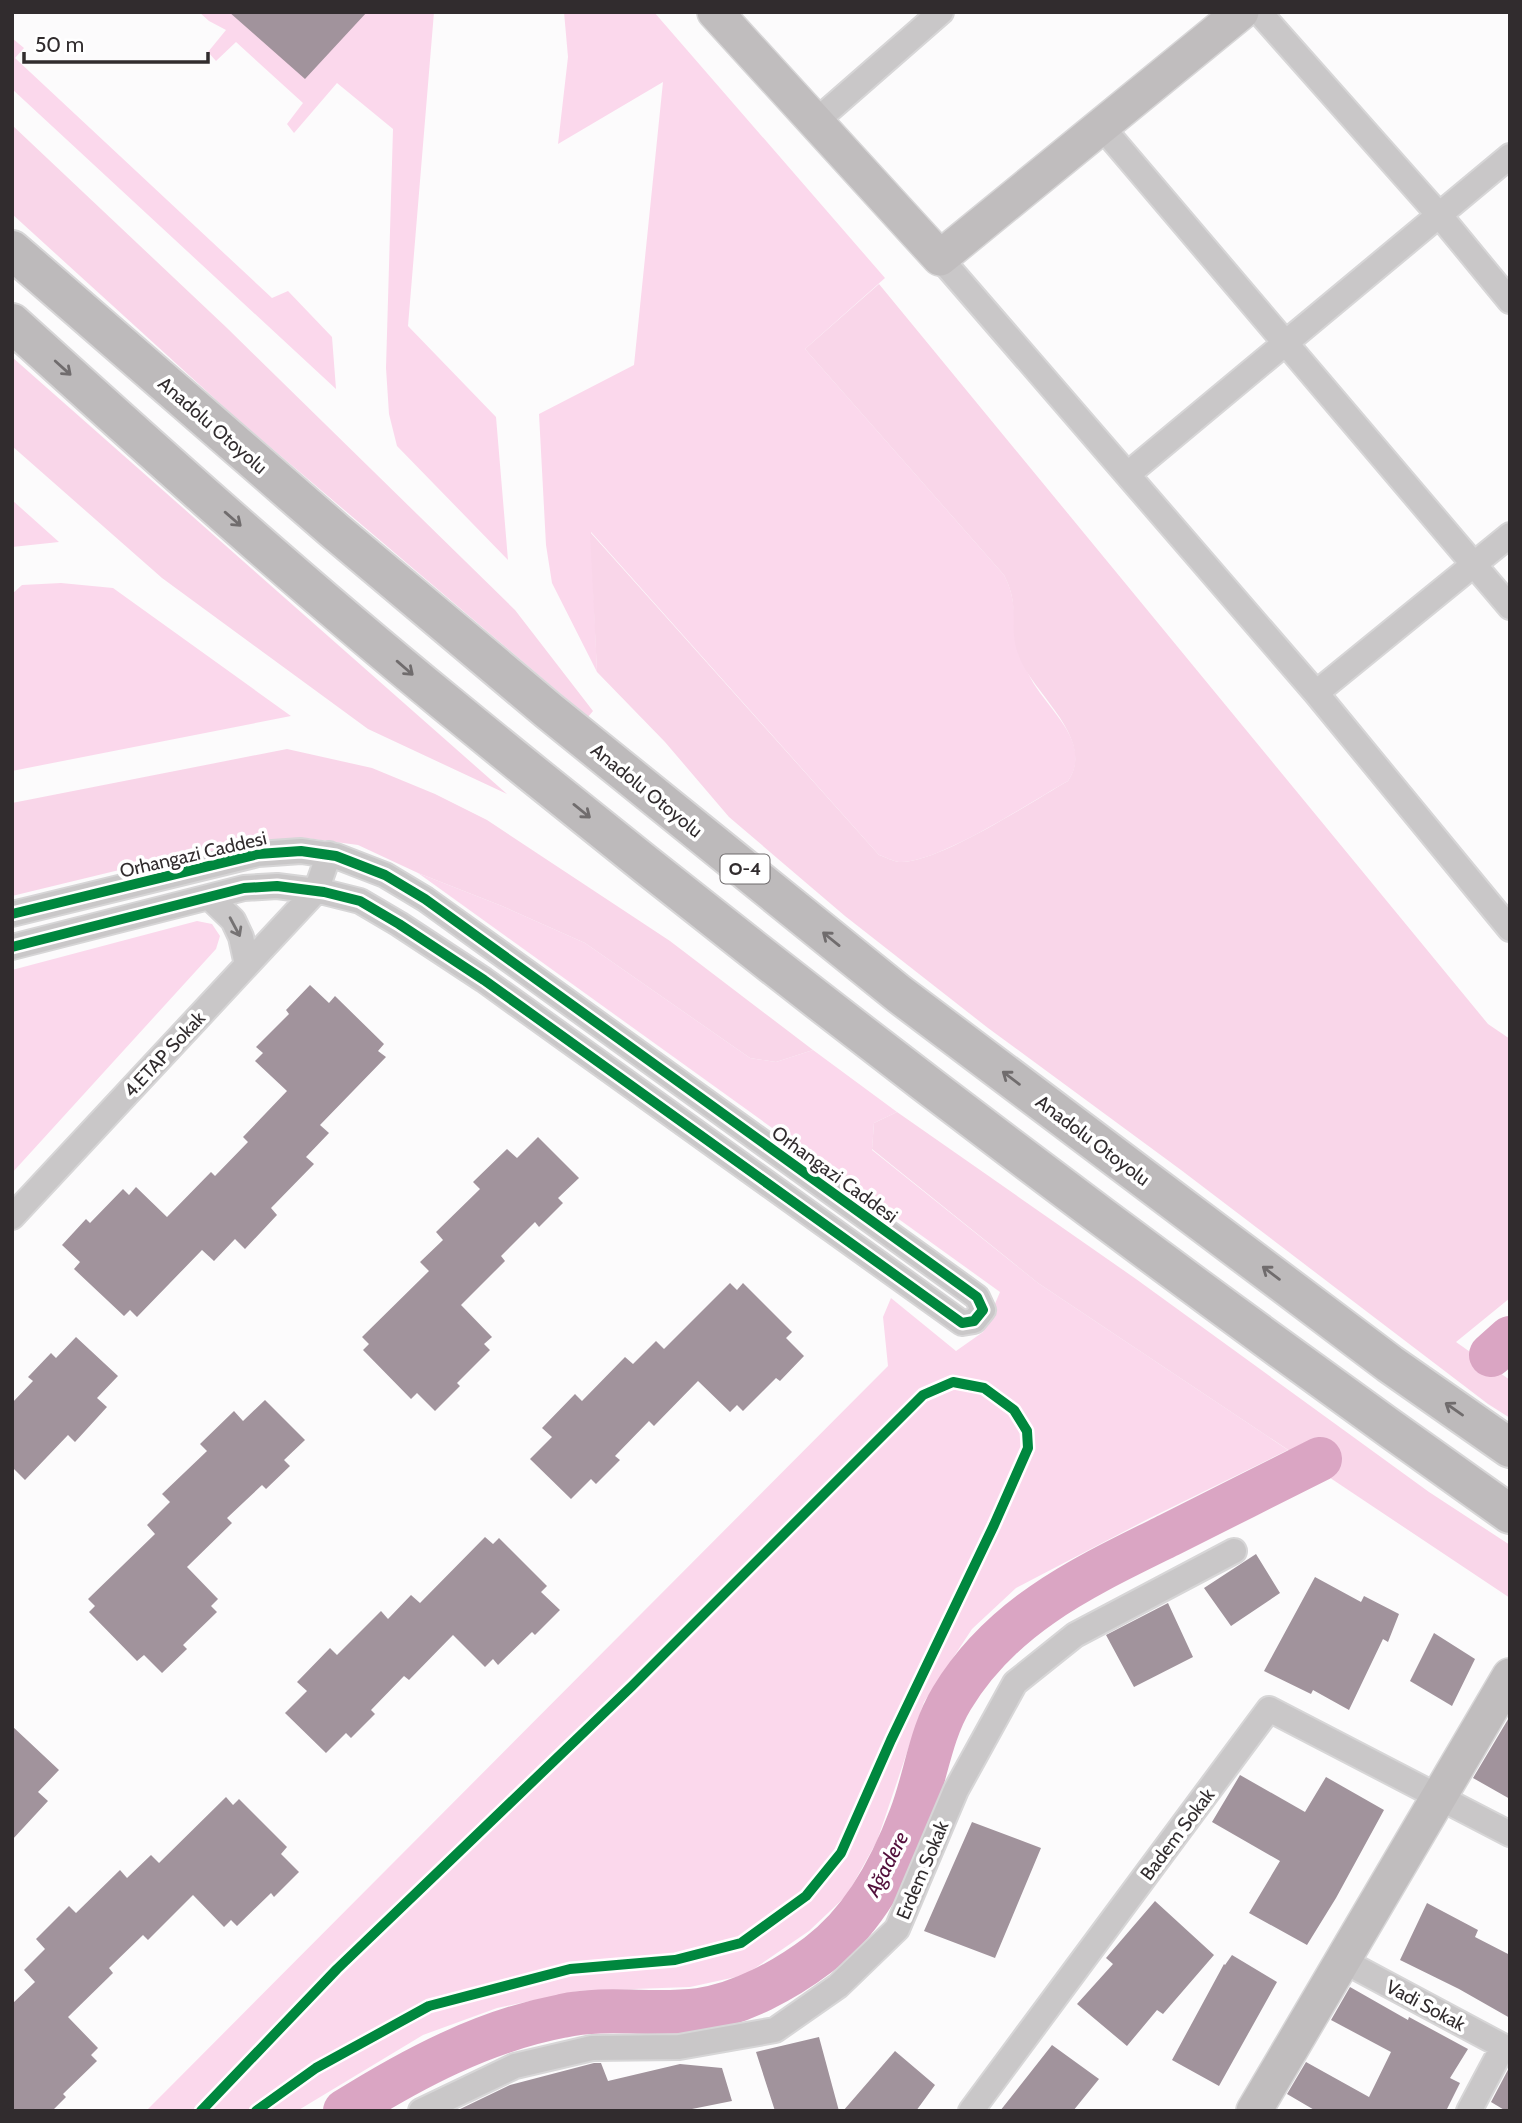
<svg xmlns="http://www.w3.org/2000/svg" width="1522" height="2123" font-family="Cabin,sans-serif">
  <style>
    .green { fill: #fbd8ec }
    .forest { fill: #f9d6e9 }
    .lines { fill: none; stroke-linecap: round; stroke-linejoin: round }
    .river { stroke: #daa5c3; stroke-width: 44 }
    .building { fill: #a1939c }
    .street-casing { stroke: #d7d6d7; stroke-width: 28 }
    .secondary-casing { stroke: #d7d6d7; stroke-width: 38 }
    .highway-casing { stroke: #d7d6d7; stroke-width: 42 }
    .street { stroke: #c9c7c8; stroke-width: 24 }
    .secondary { stroke: #c0bdbe; stroke-width: 35 }
    .highway { stroke: #bdbabb; stroke-width: 38 }
    .cycleway-casing { stroke: #fff; stroke-width: 15 }
    .cycleway { stroke: #00873e; stroke-width: 10 }
    .oneway { stroke: #706c6d }
    .oneway2 { stroke: #757273 }
    .labels { text-anchor: middle; stroke-width: 7; stroke-linejoin: round; paint-order: stroke }
    .shield { fill: #fff; stroke: #6f6b6d; stroke-width: 2 }
    .shield-label { font-size: 18px; font-weight: bold; fill: #312c2e }
    .street-label { font-size: 19px; fill: #312c2e; stroke: #fff }
    .water-label { font-size: 21px; font-style: italic; fill: #520f3b; stroke: #fff }
  </style>
  <rect width="100%" height="100%" fill="#fcfbfc"/>
  <path class="green" d="M199 12H434L408 326 496 417 508 560 397 446 389 414 386 368 393 129 337 83 294 133 287 124 303 103 236 42 216 61 208 52 226 30 209 21Z
    M564 12H654L885 278 805 349 1004 575C1019 603 1011 624 1021 653 1023 659 1025 667 1028 673 1043 707 1095 741 1068 781 1030 802 938 864 899 862 892 861 885 857 879 855L591 532 597 672 552 583 546 545 539 414 634 365 663 82 558 144 568 57Z
    M12 38 24 48 15 58 272 298 288 291 332 337 336 389 12 89Z
    M12 500 59 542 12 547Z
    M61 583 113 588 291 716 12 771V594L22 585Z
    M418 873 502 906 585 943 750 1058 776 1062 813 1050 897 1112 874 1123 872 1150 1038 1283 1288 1450 1148 1519 1016 1588 972 1629 924 1702 877 1841 847 1895 809 1931 745 1975 690 1987 578 1991 497 2008 423 2035 297 2111H146L888 1366 883 1317 891 1298 956 1351 983 1332 1000 1292Z
    M197 921 212 924 220 936 216 949 12 1173V970Z"/>
  <path class="forest" d="M12 125 227 328 515 610 593 711 588 717 236 418 12 214Z
    M879 284 1488 1024 1510 1039V1298L1456 1342 1510 1380V1418L1488 1404 1181 1170 988 1028 845 916 729 817 665 742 597 672 590 532 879 855C885 857 892 861 899 862 938 864 1031 802 1068 781 1097 738 1031 693 1018 654 1008 625 1021 608 1004 575L805 349Z
    M12 357 507 794 368 729 162 578 12 446Z
    M287 749 372 768 435 794 487 820 670 941 813 1050 776 1062 750 1058 585 943 502 906 418 873 358 845 306 838 177 856 12 896V803Z
    M897 1112 1136 1279 1429 1492 1510 1545V1598L1038 1283 872 1149 874 1123Z"/>
  <g class="lines">
    <path class="river" d="M1491 1355 1510 1338
      M345 2111C412 2069 483 2031 562 2016 607 2006 654 2016 699 2010 741 2004 785 1980 818 1955 862 1922 892 1867 911 1816 926 1777 930 1734 952 1698 1003 1614 1084 1577 1169 1535 1219 1510 1270 1484 1320 1459"/>
  </g>
  <path class="building" d="M229 12H367L305 79Z
    M310 985 329 1003 335 996 384 1044 378 1051 386 1057 320 1125 329 1133 306 1157 314 1164 271 1208 277 1215 245 1249 235 1239 214 1261 202 1250 137 1317 130 1310 124 1316 74 1269 80 1262 62 1245 86 1219 90 1223 123 1189 129 1195 136 1187 167 1217 211 1172 215 1176 248 1142 243 1137 287 1091 255 1061 263 1053 256 1047 289 1014 286 1010Z
    M538 1137 579 1178 558 1198 563 1203 539 1227 535 1222 501 1256 505 1261 461 1305 492 1337 484 1344 490 1350 457 1383 460 1386 435 1411 417 1393 411 1399 363 1350 369 1344 362 1337 429 1271 420 1262 443 1240 436 1232 480 1189 473 1182 507 1149 517 1158Z
    M730 1283 737 1290 743 1283 792 1332 786 1338 804 1356 780 1381 776 1378 743 1411 737 1405 730 1412 698 1381 654 1426 649 1421 615 1456 620 1460 596 1484 591 1479 571 1499 530 1459 552 1437 542 1428 575 1394 582 1401 625 1357 633 1364 656 1341 664 1349Z
    M76 1337 118 1376 97 1398 107 1407 75 1442 68 1435 25 1480 12 1467V1403L33 1381 28 1377 51 1353 56 1358Z
    M265 1400 305 1440 284 1460 290 1466 266 1489 262 1485 227 1518 232 1523 187 1567 218 1599 211 1606 217 1612 183 1645 187 1649 162 1673 144 1655 137 1661 89 1612 95 1606 88 1599 155 1534 147 1525 170 1502 162 1494 207 1451 200 1444 234 1411 243 1421Z
    M485 1537 493 1544 499 1538 547 1586 541 1592 560 1610 535 1635 532 1632 498 1665 493 1659 485 1667 453 1635 409 1680 404 1676 371 1710 375 1714 351 1738 346 1733 326 1753 285 1713 307 1691 297 1682 330 1648 337 1655 381 1611 388 1619 411 1595 420 1603Z
    M1256 1554 1280 1593 1231 1626 1204 1588Z
    M1315 1577 1361 1602 1364 1596 1399 1614 1388 1642 1383 1639 1349 1710 1313 1690 1311 1694 1264 1671Z
    M1168 1603 1193 1657 1134 1687 1106 1635Z
    M1434 1633 1475 1659 1452 1706 1410 1681Z
    M1510 1716V1799L1473 1778Z
    M12 1726 59 1770 38 1792 48 1801 12 1840Z
    M1240 1775 1305 1812 1326 1777 1384 1810 1336 1898 1307 1945 1249 1913 1280 1861 1212 1822Z
    M226 1797 233 1805 239 1799 287 1847 281 1854 299 1872 274 1897 271 1893 237 1926 231 1920 224 1927 193 1895 148 1940 143 1935 109 1968 113 1973 68 2017 98 2048 91 2055 97 2061 63 2094 66 2097 52 2111H12V2004L35 1982 24 1970 45 1949 36 1939 69 1906 76 1913 120 1870 127 1878 151 1855 159 1863Z
    M972 1822 1041 1848 995 1958 924 1931Z
    M1155 1901 1214 1955 1163 2014 1157 2010 1127 2046 1077 2004 1113 1964 1106 1958Z
    M1427 1903 1478 1930 1475 1937 1510 1955V2018L1459 1989 1400 1960Z
    M1232 1955 1277 1982 1219 2086 1172 2060 1224 1964 1225 1965Z
    M1350 1987 1408 2020 1409 2017 1468 2049 1450 2078 1460 2083 1446 2111H1316L1287 2094 1306 2062 1369 2097 1391 2052 1331 2020Z
    M819 2037 839 2111H775L756 2052Z
    M1052 2045 1099 2079 1073 2111H1000Z
    M895 2051 935 2085 916 2111H843Z
    M594 2063H601L608 2081 680 2064 722 2068 732 2101 682 2111H456L510 2085Z
    M1510 2066V2111H1506L1491 2102Z"/>
  <g class="lines">
    <defs>
      <path id="street" d="M1259 12 1440 216 1510 301
        M814 123 941 12
        M1101 126 1510 607
        M940 258 1316 693 1510 929
        M1128 474 1510 156
        M1316 693 1510 535
        M209 897 233 920 241 937 247 965
        M12 914 258 854 301 851 336 856 385 875 425 899 977 1297 983 1310 974 1321 962 1323 484 980 399 924 360 901 324 892 277 886 244 888 12 947
        M12 1217 316 891 329 854
        M1342 1960 1510 2050
        M421 2111 515 2066 592 2048 679 2047 775 2030 838 1986 897 1929 956 1790 1015 1683 1075 1635 1234 1551
        M971 2111 1269 1709 1510 1834
        M1469 2111 1503 2047"/>
      <path id="secondary" d="M715 12 940 258 1241 12
        M1254 2111 1510 1676"/>
      <path id="highway" d="M12 250 335 531 549 711 899 994 1390 1364 1510 1448
        M12 323C154 452 298 582 446 703 791 986 1146 1256 1510 1514"/>
    </defs>
    <use href="#street" class="street-casing"/>
    <use href="#secondary" class="secondary-casing"/>
    <use href="#highway" class="highway-casing"/>
    <use href="#street" class="street"/>
    <use href="#secondary" class="secondary"/>
    <use href="#highway" class="highway"/>
    <defs>
      <path id="cycleway" d="M12 914 258 854 301 851 336 856 385 875 425 899 977 1297 983 1310 974 1321 962 1323 484 980 399 924 360 901 324 892 277 886 244 888 12 947
        M201 2111 337 1969 632 1686 923 1395 953 1382 984 1388 1014 1410 1027 1431 1028 1448 994 1525 891 1740 841 1853 806 1896 741 1943 675 1960 570 1969 429 2006 316 2068 256 2111"/>
    </defs>
    <use href="#cycleway" class="cycleway-casing"/>
    <use href="#cycleway" class="cycleway"/>
  </g>
  <defs><path id="oneway-shaft" d="M-6 0H5M1.5-3L5.5 0L1.5 3" fill="none" stroke-width="1.6" stroke-linecap="round" stroke-linejoin="round" transform="scale(1.75)"/></defs>
  <g class="oneway">
    <use href="#oneway-shaft" transform="translate(63 368) rotate(42)"/>
    <use href="#oneway-shaft" transform="translate(233 519) rotate(41)"/>
    <use href="#oneway-shaft" transform="translate(405 668) rotate(41)"/>
    <use href="#oneway-shaft" transform="translate(582 811) rotate(39)"/>
    <use href="#oneway-shaft" transform="translate(831 939) rotate(-141)"/>
    <use href="#oneway-shaft" transform="translate(1011 1078) rotate(-143)"/>
    <use href="#oneway-shaft" transform="translate(1271 1273) rotate(-143)"/>
    <use href="#oneway-shaft" transform="translate(1454 1409) rotate(-145)"/>
  </g>
  <use class="oneway2" href="#oneway-shaft" transform="translate(235 927) rotate(62)"/>
  <g class="labels">
    <rect class="shield" x="720.5" y="854.5" width="49" height="29" rx="5"/>
    <g class="shield-label">
      <text x="745" y="875">O-4</text>
    </g>
    <g class="street-label">
      <text transform="translate(213 425) rotate(41)" y="7">Anadolu Otoyolu</text>
      <text transform="translate(647 790) rotate(39)" y="7">Anadolu Otoyolu</text>
      <text transform="translate(193 854) rotate(-13)" y="7">Orhangazi Caddesi</text>
      <text transform="translate(164 1054) rotate(-47)" y="7">4.ETAP Sokak</text>
      <text transform="translate(1093 1140) rotate(37)" y="7">Anadolu Otoyolu</text>
      <text transform="translate(835 1174) rotate(36)" y="7">Orhangazi Caddesi</text>
      <text transform="translate(1177 1834) rotate(-53)" y="7">Badem Sokak</text>
      <text transform="translate(922 1870) rotate(-67)" y="7">Erdem Sokak</text>
      <text transform="translate(1426 2005) rotate(28)" y="7">Vadi Sokak</text>
    </g>
    <g class="water-label">
      <text transform="translate(887 1864) rotate(-63)" y="7">Ağadere</text>
    </g>
  </g>
  <rect width="1522" height="2123" fill="none" stroke="#312c2e" stroke-width="28"/>
  <path d="M24 52v10h184v-10" fill="none" stroke="#312c2e" stroke-width="3.5"/>
  <text x="35" y="52" font-size="21" fill="#312c2e" stroke="#ffffff" stroke-width="5" paint-order="stroke">50 m</text>
</svg>
